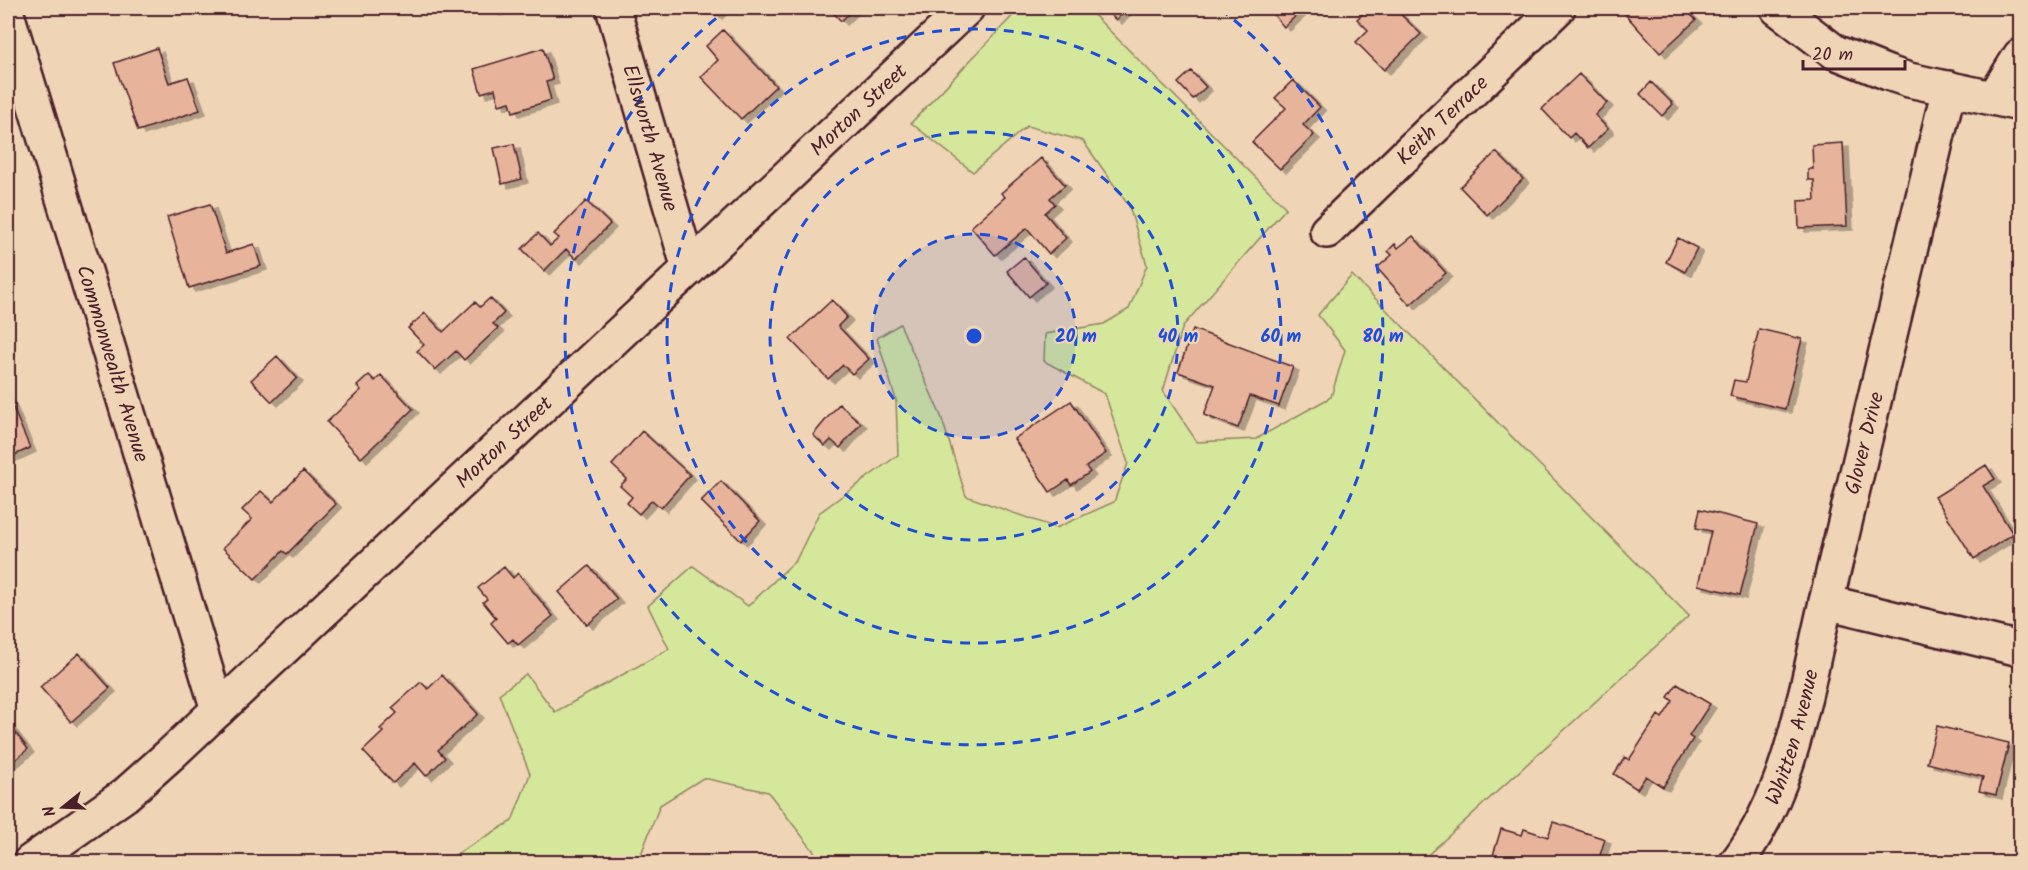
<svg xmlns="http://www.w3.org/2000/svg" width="2028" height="870" font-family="Kalam,sans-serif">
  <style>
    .green { fill: #d5e79b; stroke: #908363; stroke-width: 1.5 }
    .building { fill: #e7b49b; stroke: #4a1f2b; stroke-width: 1.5; filter: url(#shadow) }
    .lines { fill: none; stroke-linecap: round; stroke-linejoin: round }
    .minor-casing { stroke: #4a1f2b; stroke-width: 38 }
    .minor { stroke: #efd5b6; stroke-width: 33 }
    .ring { fill: none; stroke: #1d4ed8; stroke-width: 3; stroke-dasharray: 10 8 }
    .labels { text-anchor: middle; stroke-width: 4.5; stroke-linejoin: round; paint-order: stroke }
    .street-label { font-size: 21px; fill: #4a1f2b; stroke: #efd5b6 }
    .centre { fill: #1d4ed8; stroke: #efd5b6; stroke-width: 3 }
    .ring-label { font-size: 18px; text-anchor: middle; font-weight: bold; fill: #1d4ed8; stroke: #efd5b6; stroke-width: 4.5; stroke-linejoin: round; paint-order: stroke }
  </style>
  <defs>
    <filter id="shadow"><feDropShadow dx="6" dy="4" stdDeviation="0" flood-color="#0004"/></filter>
  </defs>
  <rect width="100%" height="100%" fill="#efd5b6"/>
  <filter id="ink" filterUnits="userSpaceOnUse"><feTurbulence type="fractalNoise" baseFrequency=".0167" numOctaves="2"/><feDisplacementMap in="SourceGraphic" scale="12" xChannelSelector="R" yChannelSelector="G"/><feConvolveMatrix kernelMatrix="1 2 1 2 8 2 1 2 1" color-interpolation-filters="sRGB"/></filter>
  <g filter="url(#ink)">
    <path class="green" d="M1020 8H1087L1286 208 1183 326 1163 391 1197 442 1256 439 1331 397 1345 350 1318 315 1352 275 1689 616 1420 862H822L768 792 703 778 660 805 638 862H443L512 821 530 774 499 694 526 674 555 712 669 649 648 606 693 566 748 606 796 560 819 513 898 455 896 400 877 338 900 324 941 416 966 496 1056 528 1114 502 1128 463 1105 394 1044 361 1045 334 1104 324 1129 309 1147 265 1129 206 1083 141 1027 126 973 172 911 123Z"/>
    <path class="building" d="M492 8H510L494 12Z
      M709 8H724L716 15Z
      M829 8H855L841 21Z
      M1103 8H1128L1116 20Z
      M1279 8H1296L1300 12 1284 27 1272 13Z
      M1369 8H1394L1421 34 1384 70 1356 42 1368 30 1357 19Z
      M1632 8H1684L1696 20 1660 53 1625 14Z
      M723 30 776 86 741 119 701 77 718 60 706 46Z
      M157 48 169 83 188 77 200 110 138 131 114 63Z
      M543 48 553 80 546 82 551 100 513 112 510 102 499 105 495 89 481 93 474 69Z
      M1191 71 1206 87 1193 99 1178 83Z
      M1579 74 1607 103 1595 115 1608 129 1588 148 1574 133 1569 138 1542 109Z
      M1293 80 1320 107 1303 125 1314 135 1280 169 1252 142 1286 108 1275 98Z
      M1651 82 1673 104 1662 116 1640 94Z
      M1843 143 1847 226 1799 228 1798 201 1815 200 1814 180H1808V169H1813L1812 145Z
      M514 144 522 179 502 184 494 148Z
      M1496 152 1523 179 1487 215 1460 187Z
      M1041 158 1065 185 1050 198 1055 204 1045 213 1066 238 1049 254 1027 228 995 255 971 227 1005 197 1001 193Z
      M586 201 610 224 576 259 566 249 544 271 522 249 538 233 550 246 559 238 554 234Z
      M210 204 226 253 254 244 261 266 189 288 167 217Z
      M1413 236 1446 273 1410 305 1377 268 1392 255 1388 251 1395 244 1398 248Z
      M1678 238 1697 248 1685 272 1666 262Z
      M1024 257 1046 283 1029 297 1007 271Z
      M490 298 504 313 493 324 498 328 464 360 456 351 435 370 417 351 424 345 408 328 425 313 443 332 475 302 480 307Z
      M832 300 847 317 838 326 869 359 852 374 843 365 828 379 790 339Z
      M1193 329 1293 367 1279 406 1250 396 1238 428 1204 415 1215 385 1178 372Z
      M1759 329 1802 339 1785 409 1730 396 1734 380 1746 382Z
      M277 356 297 378 272 402 251 380Z
      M369 375 375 381 381 375 413 409 361 458 327 422 361 390 357 386Z
      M8 396 30 448 8 458Z
      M1071 401 1106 453 1086 467 1090 472 1071 485 1068 480 1050 492 1014 439Z
      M839 404 861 423 840 448 831 440 825 446 813 435Z
      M642 431 690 475 661 508 652 500 639 514 627 503 632 497 620 486 627 479 612 465Z
      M1986 465 1995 479 1983 486 2013 534 1974 559 1935 497Z
      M303 471 336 504 287 554 283 551 255 579 223 548 252 519 242 510 261 491 273 502Z
      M721 481 760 521 741 541 701 501Z
      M1700 509 1758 524 1740 595 1698 585 1711 531 1696 528Z
      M589 566 617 599 587 625 559 592Z
      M504 567 513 578 518 573 553 616 518 645 513 639 508 643 491 623 496 618 483 602 487 599 478 588Z
      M79 653 110 688 71 722 40 687Z
      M442 675 478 714 438 750 445 758 426 776 415 763 393 783 363 751 383 732 380 729 397 713 392 708 421 682 428 689Z
      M1677 684 1710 704 1689 736 1693 739 1663 787 1646 776 1637 789 1614 774 1625 757 1629 760 1658 715 1662 718 1673 701 1668 697Z
      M8 723 28 749 8 766Z
      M1937 726 2009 743 1996 795 1979 791 1983 777 1927 763Z
      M1553 822 1605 839 1598 862H1491L1501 829 1522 835 1524 829 1548 837Z"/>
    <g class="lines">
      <defs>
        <g id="minor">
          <path id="s1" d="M613 8 689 269"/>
          <path d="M1777 8 1835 52 1888 73 1909 80 2020 104"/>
          <path id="s2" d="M8 17 218 710"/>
          <path d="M1949 88 1826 602 2020 649"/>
          <path d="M1994 98 2020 56"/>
          <path id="s3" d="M1327 231 1558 8"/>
          <path id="s4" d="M30 862 125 795 172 753 967 8"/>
          <path id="s5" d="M1737 862C1793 788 1805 690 1826 602"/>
        </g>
      </defs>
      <use href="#minor" class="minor-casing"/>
      <use href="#minor" class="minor"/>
    </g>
  </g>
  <circle cx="974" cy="336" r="102" fill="#1d4ed8" fill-opacity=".12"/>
  <g class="ring">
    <circle cx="974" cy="336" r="102"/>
    <circle cx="974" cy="336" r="204"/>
    <circle cx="974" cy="336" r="307"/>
    <path d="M1220 9A409 409 0 1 1 728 9"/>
  </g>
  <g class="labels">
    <g class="street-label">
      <text dy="7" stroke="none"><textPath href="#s4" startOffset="1120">Morton Street</textPath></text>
      <text dy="7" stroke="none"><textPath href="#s3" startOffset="160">Keith Terrace</textPath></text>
      <text dy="7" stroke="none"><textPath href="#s1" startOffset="135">Ellsworth Avenue</textPath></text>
      <text dy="7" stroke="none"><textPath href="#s2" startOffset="362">Commonwealth Avenue</textPath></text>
      <text dy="7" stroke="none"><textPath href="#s4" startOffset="634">Morton Street</textPath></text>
      <text transform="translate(1864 443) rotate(-76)" y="7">Glover Drive</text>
      <text dy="7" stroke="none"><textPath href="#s5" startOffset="138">Whitten Avenue</textPath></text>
    </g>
  </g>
  <circle cx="974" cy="336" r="9" class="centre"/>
  <g class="ring-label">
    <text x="1076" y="342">20 m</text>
    <text x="1178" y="342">40 m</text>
    <text x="1281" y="342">60 m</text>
    <text x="1383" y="342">80 m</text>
  </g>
  <rect width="2028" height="870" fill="none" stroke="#efd5b6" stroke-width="30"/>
  <rect x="15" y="15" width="1998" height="840" fill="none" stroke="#4a1f2b" stroke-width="2" filter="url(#ink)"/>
  <g transform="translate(63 807) rotate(252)" stroke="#efd5b6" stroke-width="4.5" paint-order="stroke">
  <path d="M0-4.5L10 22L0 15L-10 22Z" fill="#4a1f2b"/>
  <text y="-9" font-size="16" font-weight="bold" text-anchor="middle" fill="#4a1f2b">N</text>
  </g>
  <path d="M1803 60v9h102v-9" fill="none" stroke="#4a1f2b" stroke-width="3"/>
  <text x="1812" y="60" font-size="18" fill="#4a1f2b" stroke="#efd5b6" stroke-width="4.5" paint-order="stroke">20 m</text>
</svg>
